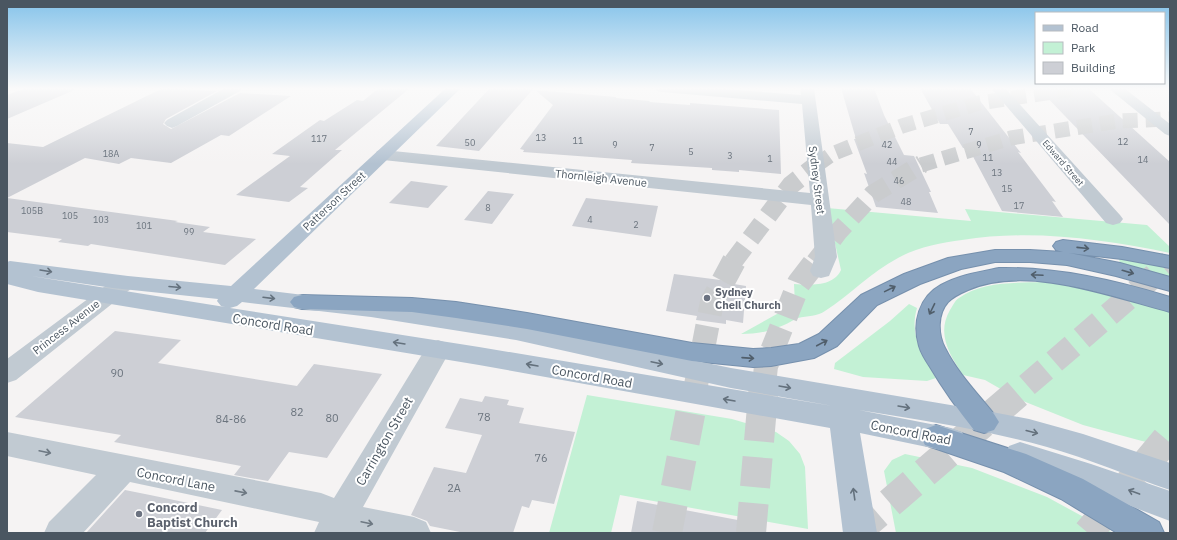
<svg xmlns="http://www.w3.org/2000/svg" width="1177" height="540" font-family="'IBM Plex Sans',sans-serif">
  <style>
    .green { fill: #c3f1d5 }
    .building { fill: #cdcfd5 }
    .lines { fill: none; stroke-linecap: round; stroke-linejoin: round }
    .highway-tunnel-far3 { stroke: #caccce; stroke-width: 15; stroke-dasharray: 15 8; stroke-linecap: butt }
    .highway-tunnel-far2 { stroke: #caccce; stroke-width: 19; stroke-dasharray: 19 10; stroke-linecap: butt }
    .highway-tunnel-far1 { stroke: #caccce; stroke-width: 24; stroke-dasharray: 24 12; stroke-linecap: butt }
    .highway-tunnel { stroke: #caccce; stroke-width: 30; stroke-dasharray: 30 16; stroke-linecap: butt }
    .highway-casing { stroke: #7690ad; stroke-width: 2 }
    .street { fill: #c1cad2; fill-rule: evenodd }
    .primary { fill: #b3c2d1; fill-rule: evenodd }
    .highway { fill: #8ba5c1; fill-rule: evenodd }
    .oneway { stroke: #505e6b }
    .oneway2 { stroke: #64717d }
    .oneway3 { stroke: #6e7983 }
    .worship-dot { fill: #6b7280; stroke: #fff; stroke-width: 1.5 }
    .labels { text-anchor: middle; stroke-width: 4; stroke-linejoin: round; paint-order: stroke }
    .number-label { font-size: 9px; fill: #6b747e }
    .far-street-label { font-size: 9px; fill: #4a5661; stroke: #fff }
    .street-label { font-size: 11px; fill: #4a5661; stroke: #fff }
    .worship-label { font-size: 11px; font-weight: bold; fill: #5b616d; stroke: #fff; text-anchor: start }
    .near-number-label { font-size: 11px; fill: #6b747e }
    .near-street-label { font-size: 13px; fill: #4a5661; stroke: #fff }
    .near-worship-label { font-size: 13px; font-weight: bold; fill: #5b616d; stroke: #fff; text-anchor: start }
  </style>
  <rect width="100%" height="100%" fill="#f5f3f3"/>
  <path class="green" d="M827 208 971 221 965 209 1147 225 1170 247V253C1102 239 1032 229 962 240 941 243 917 247 898 258 871 272 850 295 825 311 818 316 807 316 798 318 791 321 784 326 776 328 764 333 753 334 741 334L795 304 794 284C810 285 833 287 841 270Z
    M1119 259 1170 268V278L1120 263Z
    M1043 282 1078 287 1118 295 1170 311V447L1142 441 1083 425 1018 399 985 380 963 375C950 355 936 334 950 310 952 307 955 300 959 298 982 281 1016 283 1043 282Z
    M909 304 917 308C909 335 922 355 936 378L927 381 863 377 834 369 835 363 890 321Z
    M587 395 732 419 776 432 789 441 800 454 805 467 808 529 620 495 611 533H549Z
    M905 454 972 468 1047 497 1113 533H896L884 471 892 460Z"/>
  <path class="building" d="M26 88H79L7 119V95Z
    M163 88 217 91 166 119 163 124 171 129 240 93 291 96 229 136 221 135 171 163 131 158 119 164 85 158 7 198V143L43 147Z
    M379 88H410L335 150H342L300 187 308 188 289 202 236 195 290 156 272 154 320 120 324 121 357 100 363 101Z
    M490 88H534L479 151 436 146Z
    M841 88H874L884 115 904 155 914 156 931 192H929L938 213 876 207 864 173 867 174 854 139H856Z
    M920 88H970L1021 153 1018 152 1056 202 1052 201 1063 217 1002 211 969 149 963 148 948 124H940Z
    M1038 88H1088L1170 162V225Z
    M535 90 616 97V98L650 101 649 102 690 105V103L779 110 781 174 739 170V172L712 170V168L631 163 632 160 523 152 524 150 520 149 553 105Z
    M411 181 448 186 428 208 389 203Z
    M488 191 514 194 492 224 464 220Z
    M7 198 178 221 175 222 210 227 203 232 256 239 225 265 91 244 88 246 58 242 62 239 7 232Z
    M586 198 658 206 651 237 572 226Z
    M674 274 728 281V283L746 286 743 323 726 320V324L696 320 697 316 666 311Z
    M115 331 181 340 158 363 297 386 314 364 382 374 327 458 289 452 268 481 234 475 241 466 114 442 121 435 15 417Z
    M485 396 509 400 507 405 524 408 519 423 575 432 554 504 532 500 529 508 522 506 513 533H465L430 526 427 521 411 515 434 467 466 473 482 435 445 428 460 398 482 402Z
    M125 490 150 495 222 510 205 533H86Z
    M637 501 759 524V533H631Z"/>
  <g class="lines">
    <path class="highway-tunnel-far3" d="M817 165 832 154 902 126 979 103 1079 88
      M921 165 1011 138 1118 121 1170 119"/>
    <path class="highway-tunnel-far2" d="M733 262 791 185 818 164
      M815 262 839 231 873 194 922 164"/>
    <path class="highway-tunnel-far1" d="M696 385 712 302 734 261
      M764 385 766 366 799 283 816 261
      M1027 385 1170 262"/>
    <path class="highway-tunnel" d="M667 533 696 384
      M751 533 764 384
      M855 533 1028 384
      M1088 533 1170 435"/>
    <defs>
      <path id="highway" d="M1063 240 1122 247 1170 256V268L1122 259 1069 253 1120 263 1170 277V291L1116 276 1067 265 1030 262H995L961 269 920 284 877 305 837 346 814 358 771 366 753 367 692 361 527 329 456 318 412 312 302 309 294 307 290 302 294 297 302 295 412 298 456 302 527 313 692 343 753 349 771 348 799 344 819 334 861 295 904 274 948 258 995 250H1030L1063 252 1056 250 1053 246 1056 242Z
        M999 268C1058 267 1114 280 1170 297V312C1112 297 1027 264 968 290 961 293 954 296 948 302 937 314 938 335 945 348 957 372 977 393 994 414L999 422 994 430 984 433 974 430C958 410 943 389 930 367 926 361 921 353 919 346 912 323 919 297 941 285 959 275 979 272 999 268Z
        M936 425 1026 454 1083 479 1159 522 1164 533H1117L1061 499 1004 472 925 445 921 437 925 429Z"/>
    </defs>
    <use href="#highway" class="highway-casing"/>
    <path class="street" d="M225 88H242L240 91 177 126 172 128 167 126 164 123 167 120Z
      M655 88H712L801 95 800 88H814L837 257 829 276 821 278 813 276 810 271 815 257 811 205 383 160 377 159 375 155 377 151 383 150 810 193 802 104 662 92 657 91Z
      M991 88H1005L1120 215 1123 219 1120 223 1113 225 1106 223Z
      M1108 88H1124L1170 124V136L1165 134Z
      M124 276 132 278 135 283 132 288 16 380 7 383V359L116 278Z
      M438 340 447 343 451 349 363 507 414 517 426 522 431 533H314L319 522 130 482 83 533H44L49 522 96 475 7 456V432L321 493 334 498 429 343Z"/>
    <path class="primary" d="M446 88H461L254 289 420 309 516 324 731 368 992 412 1029 419 1083 434 1170 463V490C1129 476 1089 459 1047 447 986 430 922 420 859 410L951 428 962 432 966 440 962 448 951 452 860 433 877 533H843L830 428 479 365 38 292 7 284V262L10 261 128 276 231 286ZM31 276 113 288 218 299 217 301 221 306 225 307ZM242 302 371 317 516 340 731 388 833 406 479 347 230 308 237 306Z
      M1020 442 1091 464 1170 491V521L1085 489 1009 464 1005 455 1009 446Z"/>
    <use href="#highway" class="highway"/>
  </g>
  <defs><path id="oneway-shaft" d="M-6 0H5M1.5-3L5.5 0L1.5 3" fill="none" stroke-width="1.6" stroke-linecap="round" stroke-linejoin="round"/></defs>
  <g class="oneway">
    <use href="#oneway-shaft" transform="translate(1083 248) rotate(6)"/>
    <use href="#oneway-shaft" transform="translate(1128 272) rotate(16)"/>
    <use href="#oneway-shaft" transform="translate(1037 275) rotate(-177)"/>
    <use href="#oneway-shaft" transform="translate(890 289) rotate(-26)"/>
    <use href="#oneway-shaft" transform="translate(932 309) rotate(116)"/>
    <use href="#oneway-shaft" transform="translate(822 343) rotate(-28)"/>
    <use href="#oneway-shaft" transform="translate(748 358) rotate(4)"/>
  </g>
  <g class="oneway2">
    <use href="#oneway-shaft" transform="translate(46 271) rotate(9)"/>
    <use href="#oneway-shaft" transform="translate(175 287) rotate(5)"/>
    <use href="#oneway-shaft" transform="translate(269 298) rotate(7)"/>
    <use href="#oneway-shaft" transform="translate(399 343) rotate(-171)"/>
    <use href="#oneway-shaft" transform="translate(657 363) rotate(12)"/>
    <use href="#oneway-shaft" transform="translate(532 365) rotate(-170)"/>
    <use href="#oneway-shaft" transform="translate(785 387) rotate(10)"/>
    <use href="#oneway-shaft" transform="translate(729 400) rotate(-170)"/>
    <use href="#oneway-shaft" transform="translate(904 407) rotate(10)"/>
    <use href="#oneway-shaft" transform="translate(1032 432) rotate(14)"/>
    <use href="#oneway-shaft" transform="translate(1134 492) rotate(-160)"/>
    <use href="#oneway-shaft" transform="translate(854 494) rotate(-98)"/>
  </g>
  <g class="oneway3">
    <use href="#oneway-shaft" transform="translate(45 452) rotate(12)"/>
    <use href="#oneway-shaft" transform="translate(241 492) rotate(11)"/>
    <use href="#oneway-shaft" transform="translate(367 523) rotate(12)"/>
  </g>
  <linearGradient id="sky" x2="0" y2="1"><stop stop-color="#85c3ea"/><stop offset="0.54" stop-color="#fafafa"/><stop offset="1" stop-color="#fafafa" stop-opacity="0"/></linearGradient>
  <rect width="1177" height="164" fill="url(#sky)"/>
  <g class="worship-dot">
    <circle cx="707" cy="298" r="4"/>
    <circle cx="139" cy="514" r="4"/>
  </g>
  <g class="labels">
    <g class="number-label">
      <text x="971" y="135">7</text>
      <text x="541" y="141">13</text>
      <text x="319" y="142">117</text>
      <text x="578" y="144">11</text>
      <text x="1123" y="145">12</text>
      <text x="470" y="146">50</text>
      <text x="615" y="148">9</text>
      <text x="887" y="148">42</text>
      <text x="979" y="148">9</text>
      <text x="652" y="151">7</text>
      <text x="691" y="155">5</text>
      <text x="111" y="157">18A</text>
      <text x="730" y="159">3</text>
      <text x="988" y="161">11</text>
      <text x="770" y="162">1</text>
      <text x="1143" y="163">14</text>
      <text x="892" y="165">44</text>
      <text x="997" y="176">13</text>
      <text x="899" y="184">46</text>
      <text x="1007" y="192">15</text>
      <text x="906" y="205">48</text>
      <text x="1019" y="209">17</text>
      <text x="488" y="211">8</text>
      <text x="32" y="214">105B</text>
      <text x="70" y="219">105</text>
      <text x="101" y="223">103</text>
      <text x="590" y="223">4</text>
      <text x="636" y="228">2</text>
      <text x="144" y="229">101</text>
      <text x="189" y="235">99</text>
    </g>
    <g class="far-street-label">
      <text transform="translate(1063 163) rotate(49)" y="3">Edward Street</text>
    </g>
    <g class="street-label">
      <text transform="translate(601 178) rotate(6)" y="4">Thornleigh Avenue</text>
      <text transform="translate(817 180) rotate(83)" y="4">Sydney Street</text>
      <text transform="translate(334 201) rotate(-43)" y="4">Patterson Street</text>
      <text transform="translate(66 327) rotate(-38)" y="4">Princess Avenue</text>
    </g>
    <g class="worship-label">
      <text x="715" y="296">Sydney<tspan x="715" dy="13">Cheil Church</tspan></text>
    </g>
    <g class="near-number-label">
      <text x="117" y="377">90</text>
      <text x="297" y="416">82</text>
      <text x="484" y="421">78</text>
      <text x="332" y="422">80</text>
      <text x="231" y="423">84-86</text>
      <text x="541" y="462">76</text>
      <text x="454" y="492">2A</text>
    </g>
    <g class="near-street-label">
      <text transform="translate(273 324) rotate(9)" y="5">Concord Road</text>
      <text transform="translate(592 376) rotate(10)" y="5">Concord Road</text>
      <text transform="translate(911 432) rotate(11)" y="5">Concord Road</text>
      <text transform="translate(384 441) rotate(-60)" y="5">Carrington Street</text>
      <text transform="translate(176 479) rotate(11)" y="5">Concord Lane</text>
    </g>
    <g class="near-worship-label">
      <text x="147" y="512">Concord<tspan x="147" dy="15">Baptist Church</tspan></text>
    </g>
  </g>
  <rect width="1177" height="540" fill="none" stroke="#4a5661" stroke-width="16"/>
  <rect x="1035" y="12" width="130" height="72" fill="#ffffff" stroke="#b7bbc0"/>
  <rect x="1043" y="25" width="20" height="6" fill="#b3c2d1" stroke="#b7bbc0"/>
  <text x="1071" y="32" font-size="12" fill="#4a5661">Road</text>
  <rect x="1043" y="42" width="20" height="12" fill="#c3f1d5" stroke="#b7bbc0"/>
  <text x="1071" y="52" font-size="12" fill="#4a5661">Park</text>
  <rect x="1043" y="62" width="20" height="12" fill="#cdcfd5" stroke="#b7bbc0"/>
  <text x="1071" y="72" font-size="12" fill="#4a5661">Building</text>
</svg>
